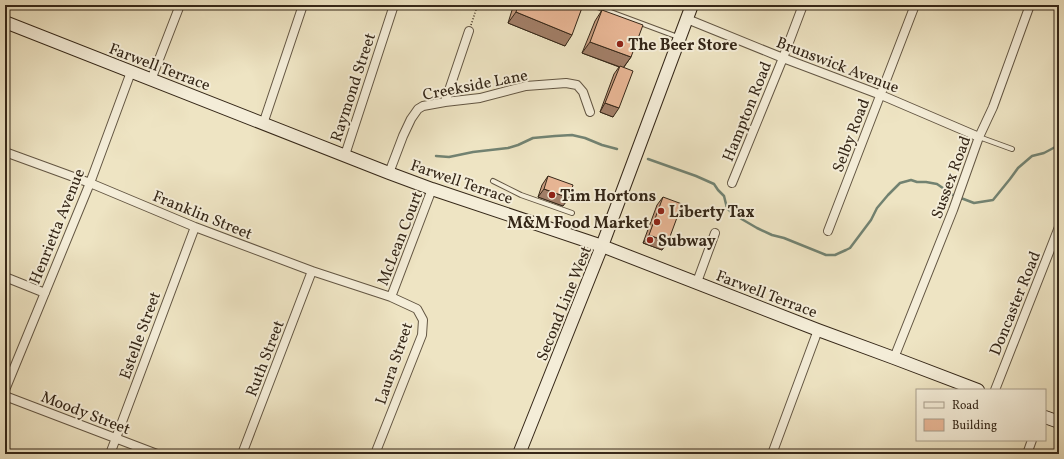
<svg xmlns="http://www.w3.org/2000/svg" width="1064" height="459" font-family="Vollkorn,serif">
  <style>
    .lines { fill: none; stroke-linecap: round; stroke-linejoin: round }
    .stream { stroke: #728271; stroke-width: 2.5 }
    .lane-casing { stroke: #635643; stroke-width: 6 }
    .street-casing { stroke: #635643; stroke-width: 10 }
    .secondary-casing { stroke: #352718; stroke-width: 14 }
    .path { stroke: #352718; stroke-width: 1.5; stroke-dasharray: 1 2; stroke-linecap: butt }
    .lane { stroke: #f4edd8; stroke-width: 4 }
    .street { stroke: #f4edd8; stroke-width: 8 }
    .secondary { stroke: #f4edd8; stroke-width: 12 }
    .wall { fill: #c89d80; stroke: #352718 }
    .shaded-wall { fill: #a27f68; stroke: #352718 }
    .building { fill: #e8b695; stroke: #352718 }
    .poi-dot { fill: #8f2418; stroke: #f4edd8; stroke-width: 1.5 }
    .labels { text-anchor: middle; stroke-width: 4; stroke-linejoin: round; paint-order: stroke }
    .poi-label { font-size: 16px; font-weight: bold; fill: #352718; stroke: #f4edd8; text-anchor: start }
    .street-label { font-size: 16px; fill: #352718; stroke: #f4edd8 }
  </style>
  <rect width="100%" height="100%" fill="#eee4c3"/>
  <filter id="stains"><feTurbulence type="fractalNoise" baseFrequency=".005" numOctaves="4"/><feColorMatrix values="0 0 0 0 .2 0 0 0 0 .09 0 0 0 0 .02 0 0 0 .5 -.17"/></filter>
  <radialGradient id="worn" r=".72"><stop offset=".6" stop-color="#630" stop-opacity="0"/><stop offset="1" stop-color="#630" stop-opacity=".3"/></radialGradient>
  <g class="lines">
    <path class="stream" d="M436 156 449 157 473 152 508 148 518 145 533 138 555 136 572 135 585 138 602 145 617 149
      M648 159 696 176 714 184 718 190 724 196 727 208 733 214 757 228 772 235 784 238 826 255H835L846 250 850 248 871 220 877 208 888 195 900 183 911 180 917 182H926L937 184 953 195 974 203 993 200 1010 179 1018 168 1032 156 1044 153 1059 145"/>
    <defs>
      <path id="lane" d="M592 5 678 37
        M979 137 1012 149
        M493 181 521 195 572 213"/>
      <path id="street" d="M687 19 783 58 881 95 979 137
        M151 80 180 5
        M445 102 469 31
        M263 124 303 5
        M5 152 90 183 195 227 312 271 391 297 417 309 423 320 422 335 375 454
        M345 155 394 5
        M389 173 403 136 411 119 418 109 423 106 445 102 480 98 526 86 566 83 577 85 583 92 590 112
        M732 183 783 58 803 5
        M828 231 915 5
        M5 277 45 293
        M697 282 715 233
        M391 297 432 189
        M894 358 953 210 979 137 993 107 1030 5
        M5 390 90 183 131 72
        M995 390 1059 227
        M5 396 157 454
        M110 454 195 227
        M242 454 312 271
        M772 454 818 330
        M1027 454 1032 440"/>
      <path id="secondary" d="M5 22 389 173 432 189 602 246 818 330 894 358 978 390
        M1045 417 1059 422
        M519 454 602 246 692 5"/>
    </defs>
    <use href="#lane" class="lane-casing"/>
    <use href="#street" class="street-casing"/>
    <use href="#secondary" class="secondary-casing"/>
    <path class="path" d="M471 25 476 10"/>
    <use href="#lane" class="lane"/>
    <use href="#street" class="street"/>
    <use href="#secondary" class="secondary"/>
  </g>
  <path class="wall" d="M509 5H583L565 46 508 23 513 7Z
    M602 10 631 57 624 67 613 117 600 112 614 74 619 67 582 53 595 21Z
    M548 176 563 206 538 197 542 185Z
    M663 197 662 250 643 243 657 205Z"/>
  <path class="shaded-wall" d="M516 12 572 35 565 46 508 23Z
    M590 42 631 57 623 68 582 53Z
    M605 103 619 108 613 117 600 112Z
    M544 189 569 198 563 206 538 197Z
    M649 235 668 242 662 250 643 243Z"/>
  <path class="building" d="M518 5H583L572 35 516 12Z
    M602 10 643 25 631 57 590 42Z
    M620 66 633 71 619 108 605 103Z
    M548 176 573 185 569 198 544 189Z
    M663 197 682 204 668 242 649 235Z"/>
  <g class="poi-dot">
    <circle cx="620" cy="44" r="4"/>
    <circle cx="552" cy="195" r="4"/>
    <circle cx="661" cy="211" r="4"/>
    <circle cx="657" cy="222" r="4"/>
    <circle cx="650" cy="240" r="4"/>
  </g>
  <g class="labels">
    <g class="poi-label">
      <text x="628" y="50">The Beer Store</text>
      <text x="560" y="201">Tim Hortons</text>
      <text x="669" y="217">Liberty Tax</text>
      <text x="649" y="228" text-anchor="end">M&amp;M Food Market</text>
      <text x="658" y="246">Subway</text>
    </g>
    <g class="street-label">
      <text transform="translate(838 64) rotate(21)" y="6">Brunswick Avenue</text>
      <text transform="translate(160 66) rotate(21)" y="6">Farwell Terrace</text>
      <text transform="translate(475 84) rotate(-11)" y="6">Creekside Lane</text>
      <text transform="translate(352 87) rotate(-72)" y="6">Raymond Street</text>
      <text transform="translate(746 111) rotate(-68)" y="6">Hampton Road</text>
      <text transform="translate(850 135) rotate(-69)" y="6">Selby Road</text>
      <text transform="translate(950 177) rotate(-70)" y="6">Sussex Road</text>
      <text transform="translate(462 181) rotate(19)" y="6">Farwell Terrace</text>
      <text transform="translate(203 214) rotate(22)" y="6">Franklin Street</text>
      <text transform="translate(56 226) rotate(-68)" y="6">Henrietta Avenue</text>
      <text transform="translate(399 238) rotate(-69)" y="6">McLean Court</text>
      <text transform="translate(767 293) rotate(21)" y="6">Farwell Terrace</text>
      <text transform="translate(563 303) rotate(-68)" y="6">Second Line West</text>
      <text transform="translate(1014 303) rotate(-68)" y="6">Doncaster Road</text>
      <text transform="translate(139 335) rotate(-70)" y="6">Estelle Street</text>
      <text transform="translate(264 358) rotate(-69)" y="6">Ruth Street</text>
      <text transform="translate(393 363) rotate(-71)" y="6">Laura Street</text>
      <text transform="translate(86 412) rotate(21)" y="6">Moody Street</text>
    </g>
  </g>
  <rect width="1064" height="459" fill="none" stroke="#eee4c3" stroke-width="20"/>
  <rect x="6" y="6" width="1052" height="447" fill="none" stroke="#352718" stroke-width="2"/>
  <rect x="10" y="10" width="1044" height="439" fill="none" stroke="#352718"/>
  <rect x="916" y="389" width="130" height="52" fill="#f4edd8" stroke="#a89e8b"/>
  <rect x="924" y="402" width="20" height="6" fill="#f4edd8" stroke="#a89e8b"/>
  <text x="952" y="409" font-size="12" fill="#352718">Road</text>
  <rect x="924" y="419" width="20" height="12" fill="#e8b695" stroke="#a89e8b"/>
  <text x="952" y="429" font-size="12" fill="#352718">Building</text>
  <rect width="100%" height="100%" filter="url(#stains)"/>
  <rect width="100%" height="100%" fill="url(#worn)"/>
</svg>
